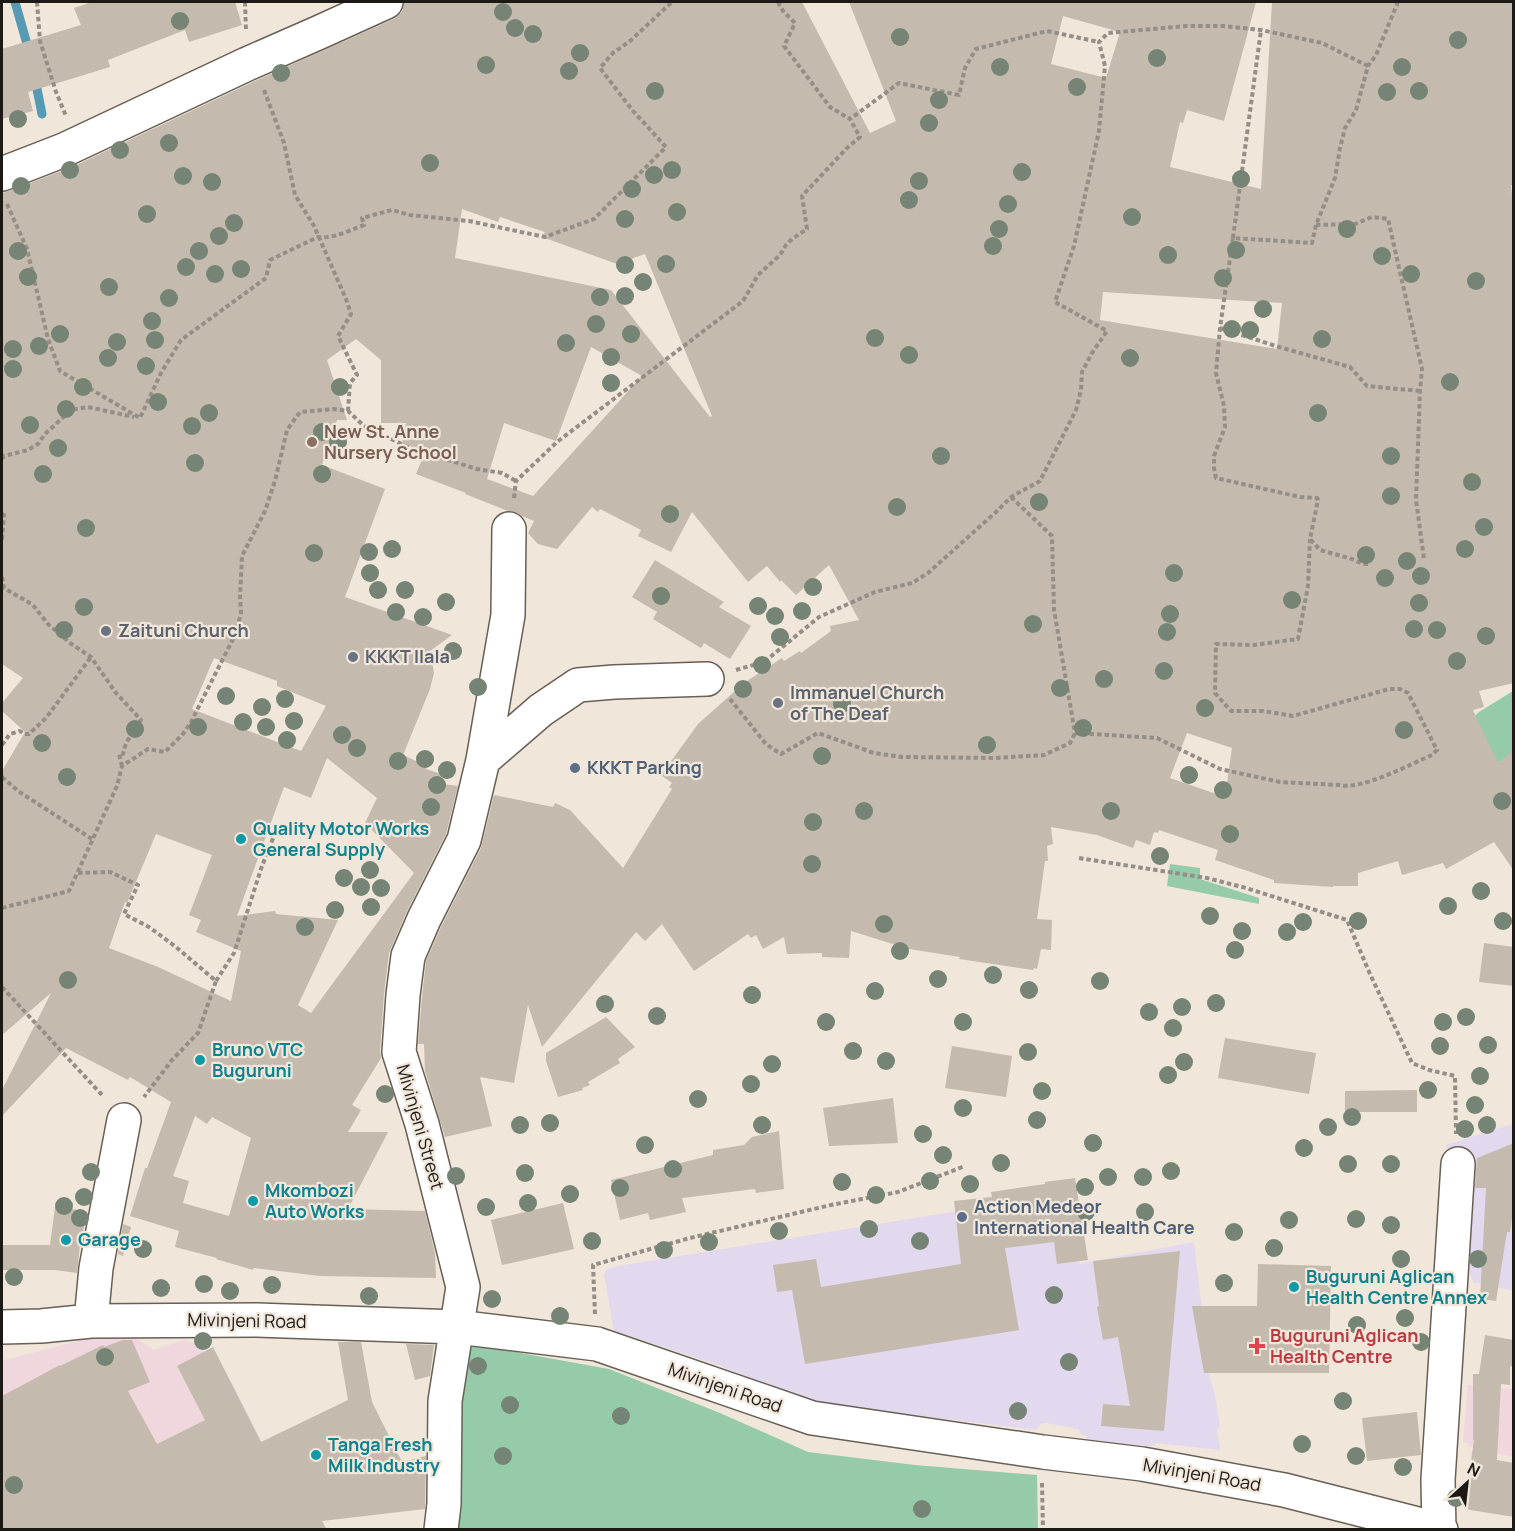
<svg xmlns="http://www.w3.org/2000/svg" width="1515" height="1531" font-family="Manrope,sans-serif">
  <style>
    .commercial { fill: #e3d9ee }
    .industrial { fill: #f0d6dd }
    .green { fill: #96cbaa }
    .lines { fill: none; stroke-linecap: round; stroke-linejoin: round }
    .stream { stroke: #579ab4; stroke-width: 9 }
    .building { fill: #c4baae; fill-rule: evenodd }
    .minor-casing { stroke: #685f55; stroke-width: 36 }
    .path { stroke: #958e85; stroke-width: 4; stroke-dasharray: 4.5 3; stroke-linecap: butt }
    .minor { stroke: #fff; stroke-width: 33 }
    .tree { fill: #758474 }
    .education-dot { fill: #8d6e63; stroke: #f0e6da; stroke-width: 2 }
    .worship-dot { fill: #6b7280; stroke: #f0e6da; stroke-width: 2 }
    .service-dot { fill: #5c6f8a; stroke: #f0e6da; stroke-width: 2 }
    .culture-dot { fill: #0f9aa8; stroke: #f0e6da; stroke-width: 2 }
    .health-dot { fill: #e0444e; stroke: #f0e6da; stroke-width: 2 }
    .labels { text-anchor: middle; stroke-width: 4.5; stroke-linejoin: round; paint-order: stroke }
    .education-label { font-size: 18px; font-weight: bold; fill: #785e54; stroke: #f0e6da; text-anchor: start }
    .worship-label { font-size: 18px; font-weight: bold; fill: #5b616d; stroke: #f0e6da; text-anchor: start }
    .service-label { font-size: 18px; font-weight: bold; fill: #4e5e75; stroke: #f0e6da; text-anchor: start }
    .culture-label { font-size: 18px; font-weight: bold; fill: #0d838f; stroke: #f0e6da; text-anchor: start }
    .street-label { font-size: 18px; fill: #1d1a16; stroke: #f0e6da }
    .health-label { font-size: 18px; font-weight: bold; fill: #be3a42; stroke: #f0e6da; text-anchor: start }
  </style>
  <rect width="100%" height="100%" fill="#f0e6da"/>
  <path class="commercial" d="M1513 1124V1291L1474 1282 1452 1247 1453 1172 1446 1145Z
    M1069 1193 1079 1264 1194 1242 1210 1378 1215 1395 1220 1427 1217 1429 1220 1450 1155 1443 1154 1446 1087 1442 1086 1436 1081 1435 1078 1429 1046 1423 1041 1424 1036 1430 800 1401 721 1366 614 1331 604 1274 607 1269 618 1266Z"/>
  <path class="industrial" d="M124 1329 153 1350 184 1340 197 1344 227 1374 284 1485 5 1418 2 1406V1360H5Z
    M1468 1385 1513 1389V1457L1468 1446 1469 1444 1463 1442Z"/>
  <path class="green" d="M1513 691V753L1487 770 1466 724 1479 712Z
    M1170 864 1200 868V879L1259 898V904L1167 886Z
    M455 1341 609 1369 720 1413 808 1452 915 1465 1037 1475 1038 1529 444 1530Z"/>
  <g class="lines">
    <path class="stream" d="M15 2 29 51
      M35 79 42 114"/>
  </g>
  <path class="building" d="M92 2H235L242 25 189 42 185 30 108 60 110 67 28 92 33 111 2 119V49L81 25 74 8Z
    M404 2H802L870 133 896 121 849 2H1256L1224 121 1187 110 1183 123 1180 122 1170 167 1261 189 1272 2H1514V185H1511L1514 217V683L1479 691 1484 707 1473 710 1498 763 1514 750V871L1494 842 1446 869 1443 863 1402 875 1398 861 1358 873V886H1333V887L1274 883V880L1215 860 1218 850 1159 830 1158 833 1154 832 1150 845 1136 840 1133 848 1097 835 1051 827 1053 844 1047 846 1048 861H1045L1037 919 1052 920 1051 950 1041 949 1037 969 1034 968 1033 970 959 959 960 957 909 949 851 931 849 958 822 957V953L787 954 784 937 763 949 756 935 751 938 748 934 694 971 662 924 645 941 636 932 542 1047 528 1005 514 1083 480 1077 492 1126 445 1137 425 1071 424 1044H418L422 997 426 961 441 927 481 848 494 795 553 807 555 803 570 810 623 868 672 789 669 787 672 783 661 775 698 724 744 683 782 658 784 661 800 651 801 653 831 631 830 626 859 620 829 565 796 595 781 580 780 582 767 566 748 582 692 512 671 552 638 536 641 530 600 509 598 512 592 507 557 549 538 544 528 533 534 521 522 516 518 513 508 511 465 494 466 493 416 474 426 450 402 444 406 423H381V360L356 339 327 360 347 420H337L322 465 385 489 345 597 452 635 430 651 434 673 430 689 403 755 427 766 426 769 441 774 437 783 458 786 446 834 407 911 389 953 384 994 380 1051 381 1058 352 1105 361 1110 348 1132H388L348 1209 425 1211 435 1253 436 1278 320 1276 254 1268 253 1270 216 1259 217 1258 175 1247 179 1231 130 1216 145 1168H147L171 1102 130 1077 128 1080 66 1048 2 1116V1090L51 993 2 1035V771L25 732 2 711V703L23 678 2 664V193L9 191 72 167 255 81 394 19 402 12ZM1063 16 1120 32 1106 78 1051 64ZM462 209 498 222 500 217 545 232 542 237 617 264 645 254 712 416 710 417 611 290 455 258ZM1103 292 1282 303 1277 349 1100 320ZM591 347 642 376 533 496 487 479 504 423 556 441ZM214 658 277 681V686L326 706 301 751 192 709ZM1187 733 1232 748 1225 797 1170 778ZM327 758 377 798 365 823 414 873 311 1013 298 1005 338 920 276 914 275 911 237 916 284 787 311 798ZM156 834 212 855 189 915 201 920 196 932 241 951 231 1001 158 967 109 948 125 902 127 903ZM195 1116 207 1124 212 1117 251 1138 229 1216 183 1203 189 1181 173 1176Z
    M655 560 724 602 719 607 751 626 730 659 704 643 701 648 653 619 657 612 632 597Z
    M1484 943 1514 947V986L1479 982Z
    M606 1017 635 1047 618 1059 620 1063 588 1082 590 1085 582 1088 583 1090 558 1097 546 1061V1053Z
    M1225 1038 1316 1053 1309 1094 1218 1078Z
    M952 1046 1012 1056 1006 1097 945 1088Z
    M1417 1090V1112H1345V1091Z
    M893 1098 898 1143 829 1146 823 1108Z
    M779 1131 784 1189 756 1193 755 1189 682 1198 686 1212 650 1220 648 1213 620 1220 611 1180 713 1155V1150L744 1145 752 1137Z
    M1514 1143V1203L1510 1232H1507L1496 1301 1480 1299 1486 1188H1475L1477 1158Z
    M1075 1178 1088 1260 1057 1264 1054 1242 1005 1248 1019 1330 805 1364 792 1290 777 1292 773 1265 816 1259 821 1287 961 1264 954 1201 992 1197 991 1192 1045 1184V1182Z
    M563 1203 574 1249 502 1265 491 1220Z
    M55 1207 85 1211 84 1213 87 1214 80 1245 77 1273 55 1270H2V1245H50Z
    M123 1224 131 1227 123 1256 118 1254Z
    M1180 1251 1164 1431 1101 1426 1103 1404 1130 1406 1118 1337 1103 1340 1097 1307 1099 1306 1093 1261Z
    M1258 1264 1331 1266 1329 1373H1204L1192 1306H1257Z
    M1485 1335 1514 1340V1367L1510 1366V1385L1501 1384 1497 1460 1514 1463V1517L1464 1509 1474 1440H1473V1374H1479Z
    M123 1340H132L150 1382 128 1391 157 1444 205 1420 177 1366 213 1347 261 1442 348 1400 338 1342H361L372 1402 402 1462 426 1456 425 1509 322 1521 327 1530H2V1396L60 1365V1366L103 1345 104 1347Z
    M406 1344 434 1345 430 1376 415 1380Z
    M1417 1412 1421 1455 1367 1461 1362 1418Z"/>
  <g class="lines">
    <defs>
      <path id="minor" d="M2 174 64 150 247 64 320 32 386 2
        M483 760 541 710 578 685 614 682 707 679
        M91 1321 96 1268 124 1120
        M2 1327 41 1326 91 1321 257 1320 457 1327 597 1344 812 1418 1043 1452 1142 1464 1284 1490 1441 1530
        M441 1530 444 1504 445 1401 463 1287 422 1124 399 1052 403 995 408 956 424 919 464 840 483 760 508 615 509 529
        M1439 1530 1438 1480 1458 1164"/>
    </defs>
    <use href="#minor" class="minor-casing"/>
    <path class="path" d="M37 2 40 41 56 92 66 116
      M245 2 246 31
      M778 2 783 11 795 23 784 46 830 107 850 119 899 83 959 95 965 68 976 49 1047 31 1099 42
      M264 90 284 143 295 195 314 226 346 299 351 314 338 336 357 375 350 383 348 411
      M7 204 27 249 48 339 60 371 140 418 161 373 181 340 266 278 270 260 318 237C334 239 350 230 364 225L362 218 392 210 410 215 469 221 545 237 594 219 666 147 633 111 600 68 613 53 630 41 672 2
      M1316 225 1355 224 1372 217 1388 219 1422 369 1420 391 1416 500 1424 559
      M1233 238 1261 30
      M1220 328 1279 347 1350 367 1367 386 1420 391
      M2 459 4 456 28 450 38 444 45 434 71 410 88 407 134 417
      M1011 497 1052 536 1054 610 1075 733 1157 738 1220 769 1280 782 1339 785C1360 791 1411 764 1432 755L1437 750 1408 693 1400 689H1389L1293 716 1263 711H1231L1215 693 1216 644 1254 645 1298 639 1308 586 1310 539
      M514 498 516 481 557 442 743 301 758 275 780 255 786 245 792 239 807 229 802 196 847 148 860 137 850 119
      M2 514 4 515 2 540
      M1368 564H1363L1352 559 1320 550 1310 539 1318 500 1317 498 1300 497 1216 478 1214 468V456L1225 427 1224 406 1216 373 1220 328 1233 238 1312 243 1316 225 1335 178 1340 148 1345 128 1356 110 1368 66 1376 55 1398 2
      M2 577 4 588 33 605 48 624 70 643 91 657 116 693 141 720 126 743 123 754H119L122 766
      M736 670 764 662 819 617 875 592 912 583 928 573 995 513 1011 497 1040 481 1076 410 1081 390 1082 372 1092 353 1107 331 1055 302 1074 246 1099 131 1105 66 1099 42 1108 33 1186 26H1223L1261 30 1322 43 1368 66
      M730 699 766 744 781 754 818 733 874 753 902 757 996 758 1044 755 1070 743 1075 733
      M2 745 10 734 20 731 24 734H29L46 718 91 657
      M2 777 18 791 92 839
      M1079 858 1207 878 1246 888 1347 920 1370 974 1412 1063 1429 1070 1455 1076 1456 1134
      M78 873 110 872 138 885 124 914 149 927 176 947 216 981 198 1033 172 1060 144 1097
      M2 908 69 891 117 786 122 766 148 749 165 752 183 734 191 722 234 637 241 614 240 597 242 556 265 511 275 481 287 430 300 412 334 409 348 411 364 426 410 448 477 469 502 473 516 481
      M216 981 234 953 262 866 278 826
      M2 987 103 1096
      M595 1314 593 1265 690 1238 831 1205 898 1192 965 1166
      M1042 1483 1043 1530"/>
    <use href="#minor" class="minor"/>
  </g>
  <g class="tree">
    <circle cx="503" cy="12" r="9"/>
    <circle cx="180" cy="21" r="9"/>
    <circle cx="515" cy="28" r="9"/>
    <circle cx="533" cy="34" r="9"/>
    <circle cx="900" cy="37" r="9"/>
    <circle cx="1458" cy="40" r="9"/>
    <circle cx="580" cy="53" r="9"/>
    <circle cx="1157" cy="58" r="9"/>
    <circle cx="486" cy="65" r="9"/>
    <circle cx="1000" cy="67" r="9"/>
    <circle cx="1402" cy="67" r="9"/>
    <circle cx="569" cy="71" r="9"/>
    <circle cx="281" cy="73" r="9"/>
    <circle cx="1077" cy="87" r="9"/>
    <circle cx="655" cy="91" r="9"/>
    <circle cx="1419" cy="91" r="9"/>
    <circle cx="1387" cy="92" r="9"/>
    <circle cx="939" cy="100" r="9"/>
    <circle cx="18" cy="119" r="9"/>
    <circle cx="929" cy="123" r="9"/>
    <circle cx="169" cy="143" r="9"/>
    <circle cx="120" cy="150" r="9"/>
    <circle cx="430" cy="163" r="9"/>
    <circle cx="70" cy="170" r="9"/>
    <circle cx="672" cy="170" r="9"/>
    <circle cx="1022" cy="172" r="9"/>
    <circle cx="654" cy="175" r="9"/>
    <circle cx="183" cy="176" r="9"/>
    <circle cx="1241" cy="179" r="9"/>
    <circle cx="919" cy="181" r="9"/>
    <circle cx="212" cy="182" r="9"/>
    <circle cx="21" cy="186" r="9"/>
    <circle cx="632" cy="189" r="9"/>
    <circle cx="909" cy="200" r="9"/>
    <circle cx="1008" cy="204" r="9"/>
    <circle cx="677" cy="212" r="9"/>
    <circle cx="147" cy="214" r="9"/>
    <circle cx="1132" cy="217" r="9"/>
    <circle cx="625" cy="219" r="9"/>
    <circle cx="234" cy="223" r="9"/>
    <circle cx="999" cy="229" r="9"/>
    <circle cx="1347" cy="229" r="9"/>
    <circle cx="219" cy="236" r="9"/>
    <circle cx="993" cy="246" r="9"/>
    <circle cx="1236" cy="250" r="9"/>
    <circle cx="18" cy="251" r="9"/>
    <circle cx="199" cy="251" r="9"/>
    <circle cx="1168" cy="255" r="9"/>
    <circle cx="1382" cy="256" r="9"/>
    <circle cx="666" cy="264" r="9"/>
    <circle cx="625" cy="265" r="9"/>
    <circle cx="186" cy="267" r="9"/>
    <circle cx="241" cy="269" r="9"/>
    <circle cx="215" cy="274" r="9"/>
    <circle cx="1411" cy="274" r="9"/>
    <circle cx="28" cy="277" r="9"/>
    <circle cx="1223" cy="278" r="9"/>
    <circle cx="1476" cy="281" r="9"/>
    <circle cx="643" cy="282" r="9"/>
    <circle cx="109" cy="287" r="9"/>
    <circle cx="625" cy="296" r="9"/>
    <circle cx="600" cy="297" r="9"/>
    <circle cx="169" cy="298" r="9"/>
    <circle cx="1263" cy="309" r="9"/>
    <circle cx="152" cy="321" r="9"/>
    <circle cx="596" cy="324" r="9"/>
    <circle cx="1232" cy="329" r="9"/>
    <circle cx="1250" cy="330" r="9"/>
    <circle cx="60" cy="334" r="9"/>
    <circle cx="631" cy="334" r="9"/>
    <circle cx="875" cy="338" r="9"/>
    <circle cx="1322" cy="339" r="9"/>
    <circle cx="155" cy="340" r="9"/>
    <circle cx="117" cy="342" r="9"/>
    <circle cx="566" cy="343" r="9"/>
    <circle cx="39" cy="346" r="9"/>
    <circle cx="13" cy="349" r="9"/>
    <circle cx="909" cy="355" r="9"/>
    <circle cx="611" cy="357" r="9"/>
    <circle cx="108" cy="358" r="9"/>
    <circle cx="1130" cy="358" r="9"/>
    <circle cx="146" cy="366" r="9"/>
    <circle cx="13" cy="369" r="9"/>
    <circle cx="1450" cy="382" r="9"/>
    <circle cx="611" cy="383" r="9"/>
    <circle cx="83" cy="387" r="9"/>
    <circle cx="340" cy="387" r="9"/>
    <circle cx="158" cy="402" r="9"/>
    <circle cx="66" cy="409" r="9"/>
    <circle cx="209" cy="413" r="9"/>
    <circle cx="1318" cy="413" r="9"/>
    <circle cx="30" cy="425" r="9"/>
    <circle cx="192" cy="426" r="9"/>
    <circle cx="322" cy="432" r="9"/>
    <circle cx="338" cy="442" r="9"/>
    <circle cx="58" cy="448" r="9"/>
    <circle cx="941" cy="456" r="9"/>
    <circle cx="1391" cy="456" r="9"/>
    <circle cx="195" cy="463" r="9"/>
    <circle cx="43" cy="474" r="9"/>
    <circle cx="322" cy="474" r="9"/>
    <circle cx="1472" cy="482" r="9"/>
    <circle cx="1391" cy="496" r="9"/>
    <circle cx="1039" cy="502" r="9"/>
    <circle cx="897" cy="507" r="9"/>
    <circle cx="670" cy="514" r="9"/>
    <circle cx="1484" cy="527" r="9"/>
    <circle cx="86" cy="528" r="9"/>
    <circle cx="392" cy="549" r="9"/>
    <circle cx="1465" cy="549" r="9"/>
    <circle cx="369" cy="552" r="9"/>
    <circle cx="314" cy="553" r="9"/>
    <circle cx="1366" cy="555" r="9"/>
    <circle cx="1407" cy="561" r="9"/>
    <circle cx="370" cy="573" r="9"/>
    <circle cx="1174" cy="573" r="9"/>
    <circle cx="1421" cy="576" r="9"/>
    <circle cx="1385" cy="578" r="9"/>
    <circle cx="813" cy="587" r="9"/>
    <circle cx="378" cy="590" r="9"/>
    <circle cx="405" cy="590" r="9"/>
    <circle cx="661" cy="596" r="9"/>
    <circle cx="1292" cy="600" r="9"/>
    <circle cx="446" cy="602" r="9"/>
    <circle cx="1419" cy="603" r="9"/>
    <circle cx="758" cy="606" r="9"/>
    <circle cx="84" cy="607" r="9"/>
    <circle cx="802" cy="611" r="9"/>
    <circle cx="396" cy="612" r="9"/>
    <circle cx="1170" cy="614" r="9"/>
    <circle cx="775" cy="616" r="9"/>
    <circle cx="423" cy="617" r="9"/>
    <circle cx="1033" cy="624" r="9"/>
    <circle cx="1414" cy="629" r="9"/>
    <circle cx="64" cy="630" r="9"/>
    <circle cx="1437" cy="630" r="9"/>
    <circle cx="1167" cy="632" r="9"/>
    <circle cx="1486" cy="636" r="9"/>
    <circle cx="780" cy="637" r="9"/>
    <circle cx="453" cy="651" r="9"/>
    <circle cx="1457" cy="661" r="9"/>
    <circle cx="762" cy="665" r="9"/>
    <circle cx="1164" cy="671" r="9"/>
    <circle cx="1104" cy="679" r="9"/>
    <circle cx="478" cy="687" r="9"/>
    <circle cx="1060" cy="688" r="9"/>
    <circle cx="743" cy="689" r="9"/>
    <circle cx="226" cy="696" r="9"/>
    <circle cx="285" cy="699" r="9"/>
    <circle cx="842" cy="704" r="9"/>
    <circle cx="262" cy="707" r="9"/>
    <circle cx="1205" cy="708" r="9"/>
    <circle cx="294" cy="721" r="9"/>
    <circle cx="243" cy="722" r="9"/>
    <circle cx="198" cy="727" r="9"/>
    <circle cx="266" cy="727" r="9"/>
    <circle cx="1083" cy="728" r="9"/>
    <circle cx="135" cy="729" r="9"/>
    <circle cx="1404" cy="730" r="9"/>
    <circle cx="342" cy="735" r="9"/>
    <circle cx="287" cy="740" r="9"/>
    <circle cx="42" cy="743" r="9"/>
    <circle cx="987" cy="745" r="9"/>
    <circle cx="357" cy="748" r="9"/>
    <circle cx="822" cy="756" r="9"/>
    <circle cx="425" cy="759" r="9"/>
    <circle cx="398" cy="761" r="9"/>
    <circle cx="447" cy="770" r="9"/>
    <circle cx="1189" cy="775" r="9"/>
    <circle cx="67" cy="777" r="9"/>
    <circle cx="437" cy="785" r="9"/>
    <circle cx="1223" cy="790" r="9"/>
    <circle cx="1502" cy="801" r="9"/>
    <circle cx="431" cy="807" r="9"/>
    <circle cx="864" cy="811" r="9"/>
    <circle cx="1111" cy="811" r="9"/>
    <circle cx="813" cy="822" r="9"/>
    <circle cx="1230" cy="834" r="9"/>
    <circle cx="1160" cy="856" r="9"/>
    <circle cx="812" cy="864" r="9"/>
    <circle cx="370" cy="870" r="9"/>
    <circle cx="344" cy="878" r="9"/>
    <circle cx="361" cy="887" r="9"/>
    <circle cx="381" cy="888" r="9"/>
    <circle cx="1481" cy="891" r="9"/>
    <circle cx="1448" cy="906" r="9"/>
    <circle cx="371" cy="907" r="9"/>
    <circle cx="335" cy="910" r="9"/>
    <circle cx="1210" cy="916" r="9"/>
    <circle cx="1358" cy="921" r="9"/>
    <circle cx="1503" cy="921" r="9"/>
    <circle cx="1303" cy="922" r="9"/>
    <circle cx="884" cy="924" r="9"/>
    <circle cx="305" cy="927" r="9"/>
    <circle cx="1242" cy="931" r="9"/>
    <circle cx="1287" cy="932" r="9"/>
    <circle cx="1235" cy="950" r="9"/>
    <circle cx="900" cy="951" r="9"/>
    <circle cx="993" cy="975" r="9"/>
    <circle cx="938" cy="979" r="9"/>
    <circle cx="68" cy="980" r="9"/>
    <circle cx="1100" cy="981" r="9"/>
    <circle cx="1029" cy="990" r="9"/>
    <circle cx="875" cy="991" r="9"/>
    <circle cx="752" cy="995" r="9"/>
    <circle cx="1216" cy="1003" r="9"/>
    <circle cx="605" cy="1004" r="9"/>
    <circle cx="1182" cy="1007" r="9"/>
    <circle cx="1149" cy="1012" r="9"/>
    <circle cx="657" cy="1016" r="9"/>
    <circle cx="1466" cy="1017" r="9"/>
    <circle cx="826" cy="1022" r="9"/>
    <circle cx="963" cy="1022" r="9"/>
    <circle cx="1443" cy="1022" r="9"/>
    <circle cx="1173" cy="1028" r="9"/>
    <circle cx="1488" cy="1045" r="9"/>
    <circle cx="1440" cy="1046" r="9"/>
    <circle cx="853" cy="1051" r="9"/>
    <circle cx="1028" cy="1052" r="9"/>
    <circle cx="886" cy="1061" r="9"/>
    <circle cx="1184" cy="1062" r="9"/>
    <circle cx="772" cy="1064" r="9"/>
    <circle cx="1168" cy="1075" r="9"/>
    <circle cx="1480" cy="1076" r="9"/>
    <circle cx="751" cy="1084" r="9"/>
    <circle cx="1428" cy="1090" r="9"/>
    <circle cx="1042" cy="1091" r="9"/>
    <circle cx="385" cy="1094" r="9"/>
    <circle cx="698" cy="1099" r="9"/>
    <circle cx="1475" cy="1105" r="9"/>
    <circle cx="963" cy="1108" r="9"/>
    <circle cx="1352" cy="1117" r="9"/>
    <circle cx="1037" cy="1120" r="9"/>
    <circle cx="550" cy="1123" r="9"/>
    <circle cx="520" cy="1125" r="9"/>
    <circle cx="762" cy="1125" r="9"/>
    <circle cx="1487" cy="1125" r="9"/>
    <circle cx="1328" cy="1127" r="9"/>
    <circle cx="1465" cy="1129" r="9"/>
    <circle cx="923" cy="1134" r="9"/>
    <circle cx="1093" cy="1143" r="9"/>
    <circle cx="645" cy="1145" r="9"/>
    <circle cx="1304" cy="1148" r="9"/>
    <circle cx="943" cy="1155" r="9"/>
    <circle cx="1001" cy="1163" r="9"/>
    <circle cx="1348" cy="1164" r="9"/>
    <circle cx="1391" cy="1164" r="9"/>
    <circle cx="673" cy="1169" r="9"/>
    <circle cx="1171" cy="1171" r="9"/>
    <circle cx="91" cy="1172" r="9"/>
    <circle cx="525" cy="1173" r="9"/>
    <circle cx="456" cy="1176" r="9"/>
    <circle cx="1108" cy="1177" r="9"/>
    <circle cx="1143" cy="1177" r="9"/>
    <circle cx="930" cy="1181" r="9"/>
    <circle cx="842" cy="1182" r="9"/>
    <circle cx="970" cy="1184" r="9"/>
    <circle cx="1085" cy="1187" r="9"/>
    <circle cx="620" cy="1188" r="9"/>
    <circle cx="570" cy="1194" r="9"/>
    <circle cx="876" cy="1195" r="9"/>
    <circle cx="84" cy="1197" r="9"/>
    <circle cx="528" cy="1203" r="9"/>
    <circle cx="64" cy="1206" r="9"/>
    <circle cx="486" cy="1207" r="9"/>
    <circle cx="1086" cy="1212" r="9"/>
    <circle cx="1145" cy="1212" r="9"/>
    <circle cx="80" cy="1218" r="9"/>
    <circle cx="1356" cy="1219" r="9"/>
    <circle cx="1289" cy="1220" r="9"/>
    <circle cx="1391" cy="1225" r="9"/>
    <circle cx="869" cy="1229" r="9"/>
    <circle cx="779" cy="1231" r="9"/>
    <circle cx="1234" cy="1232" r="9"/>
    <circle cx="592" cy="1241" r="9"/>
    <circle cx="920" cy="1241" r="9"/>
    <circle cx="709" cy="1242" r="9"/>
    <circle cx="1274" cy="1248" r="9"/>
    <circle cx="143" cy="1249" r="9"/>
    <circle cx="664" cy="1250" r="9"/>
    <circle cx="1401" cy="1259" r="9"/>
    <circle cx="1478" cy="1259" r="9"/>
    <circle cx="14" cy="1277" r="9"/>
    <circle cx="1224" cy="1283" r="9"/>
    <circle cx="204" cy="1284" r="9"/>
    <circle cx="272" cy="1285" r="9"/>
    <circle cx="161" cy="1288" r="9"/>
    <circle cx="230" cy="1291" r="9"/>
    <circle cx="1054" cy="1295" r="9"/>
    <circle cx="369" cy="1296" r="9"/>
    <circle cx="492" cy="1299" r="9"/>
    <circle cx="560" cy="1316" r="9"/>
    <circle cx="1405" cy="1318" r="9"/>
    <circle cx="1357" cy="1325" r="9"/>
    <circle cx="203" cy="1341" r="9"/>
    <circle cx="1421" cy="1342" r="9"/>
    <circle cx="105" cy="1357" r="9"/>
    <circle cx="1069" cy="1362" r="9"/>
    <circle cx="478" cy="1366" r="9"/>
    <circle cx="1343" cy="1401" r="9"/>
    <circle cx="510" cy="1405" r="9"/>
    <circle cx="1018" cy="1411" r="9"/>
    <circle cx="621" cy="1416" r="9"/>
    <circle cx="1302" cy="1444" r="9"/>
    <circle cx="503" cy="1456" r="9"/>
    <circle cx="1356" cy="1456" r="9"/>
    <circle cx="1403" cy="1467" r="9"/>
    <circle cx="14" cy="1485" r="9"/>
    <circle cx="1456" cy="1498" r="9"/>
    <circle cx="922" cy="1509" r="9"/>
  </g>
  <circle class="education-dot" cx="312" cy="442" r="6"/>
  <g class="worship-dot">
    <circle cx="106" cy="631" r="6"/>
    <circle cx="353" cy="657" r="6"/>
    <circle cx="778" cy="703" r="6"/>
  </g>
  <g class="service-dot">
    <circle cx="575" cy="768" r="6"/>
    <circle cx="962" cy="1217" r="6"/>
  </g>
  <g class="culture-dot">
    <circle cx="241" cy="839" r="6"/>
    <circle cx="200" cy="1060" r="6"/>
    <circle cx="253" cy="1201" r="6"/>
    <circle cx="66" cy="1240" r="6"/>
    <circle cx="1294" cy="1287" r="6"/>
    <circle cx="316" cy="1455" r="6"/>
  </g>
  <path class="health-dot" d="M1254 1337h6v6h6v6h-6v6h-6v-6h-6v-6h6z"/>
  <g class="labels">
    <g class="education-label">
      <text x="324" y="438">New St. Anne<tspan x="324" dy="21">Nursery School</tspan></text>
    </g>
    <g class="worship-label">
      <text x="118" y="637">Zaituni Church</text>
      <text x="365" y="663">KKKT Ilala</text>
      <text x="790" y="699">Immanuel Church<tspan x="790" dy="21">of The Deaf</tspan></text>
    </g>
    <g class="service-label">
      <text x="587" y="774">KKKT Parking</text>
      <text x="974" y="1213">Action Medeor<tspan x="974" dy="21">International Health Care</tspan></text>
    </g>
    <g class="culture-label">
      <text x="253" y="835">Quality Motor Works<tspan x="253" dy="21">General Supply</tspan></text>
      <text x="212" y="1056">Bruno VTC<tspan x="212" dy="21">Buguruni</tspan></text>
      <text x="265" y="1197">Mkombozi<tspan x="265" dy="21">Auto Works</tspan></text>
      <text x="78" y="1246">Garage</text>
      <text x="1306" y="1283">Buguruni Aglican<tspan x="1306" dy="21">Health Centre Annex</tspan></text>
      <text x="328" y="1451">Tanga Fresh<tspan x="328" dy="21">Milk Industry</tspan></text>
    </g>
    <g class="street-label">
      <text transform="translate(420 1127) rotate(74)" y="6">Mivinjeni Street</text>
      <text transform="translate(247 1321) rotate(1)" y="6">Mivinjeni Road</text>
      <text transform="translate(725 1388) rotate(19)" y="6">Mivinjeni Road</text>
      <text transform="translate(1202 1475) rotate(10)" y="6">Mivinjeni Road</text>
    </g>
    <g class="health-label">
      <text x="1270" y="1342">Buguruni Aglican<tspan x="1270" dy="21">Health Centre</tspan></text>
    </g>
  </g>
  <rect width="1515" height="1531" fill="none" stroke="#1d1a16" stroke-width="6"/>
  <g transform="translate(1467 1483) rotate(27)" stroke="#f0e6da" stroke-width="4.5" paint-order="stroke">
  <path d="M0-4.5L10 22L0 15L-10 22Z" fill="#1d1a16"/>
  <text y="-9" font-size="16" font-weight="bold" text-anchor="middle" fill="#1d1a16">N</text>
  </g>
</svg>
